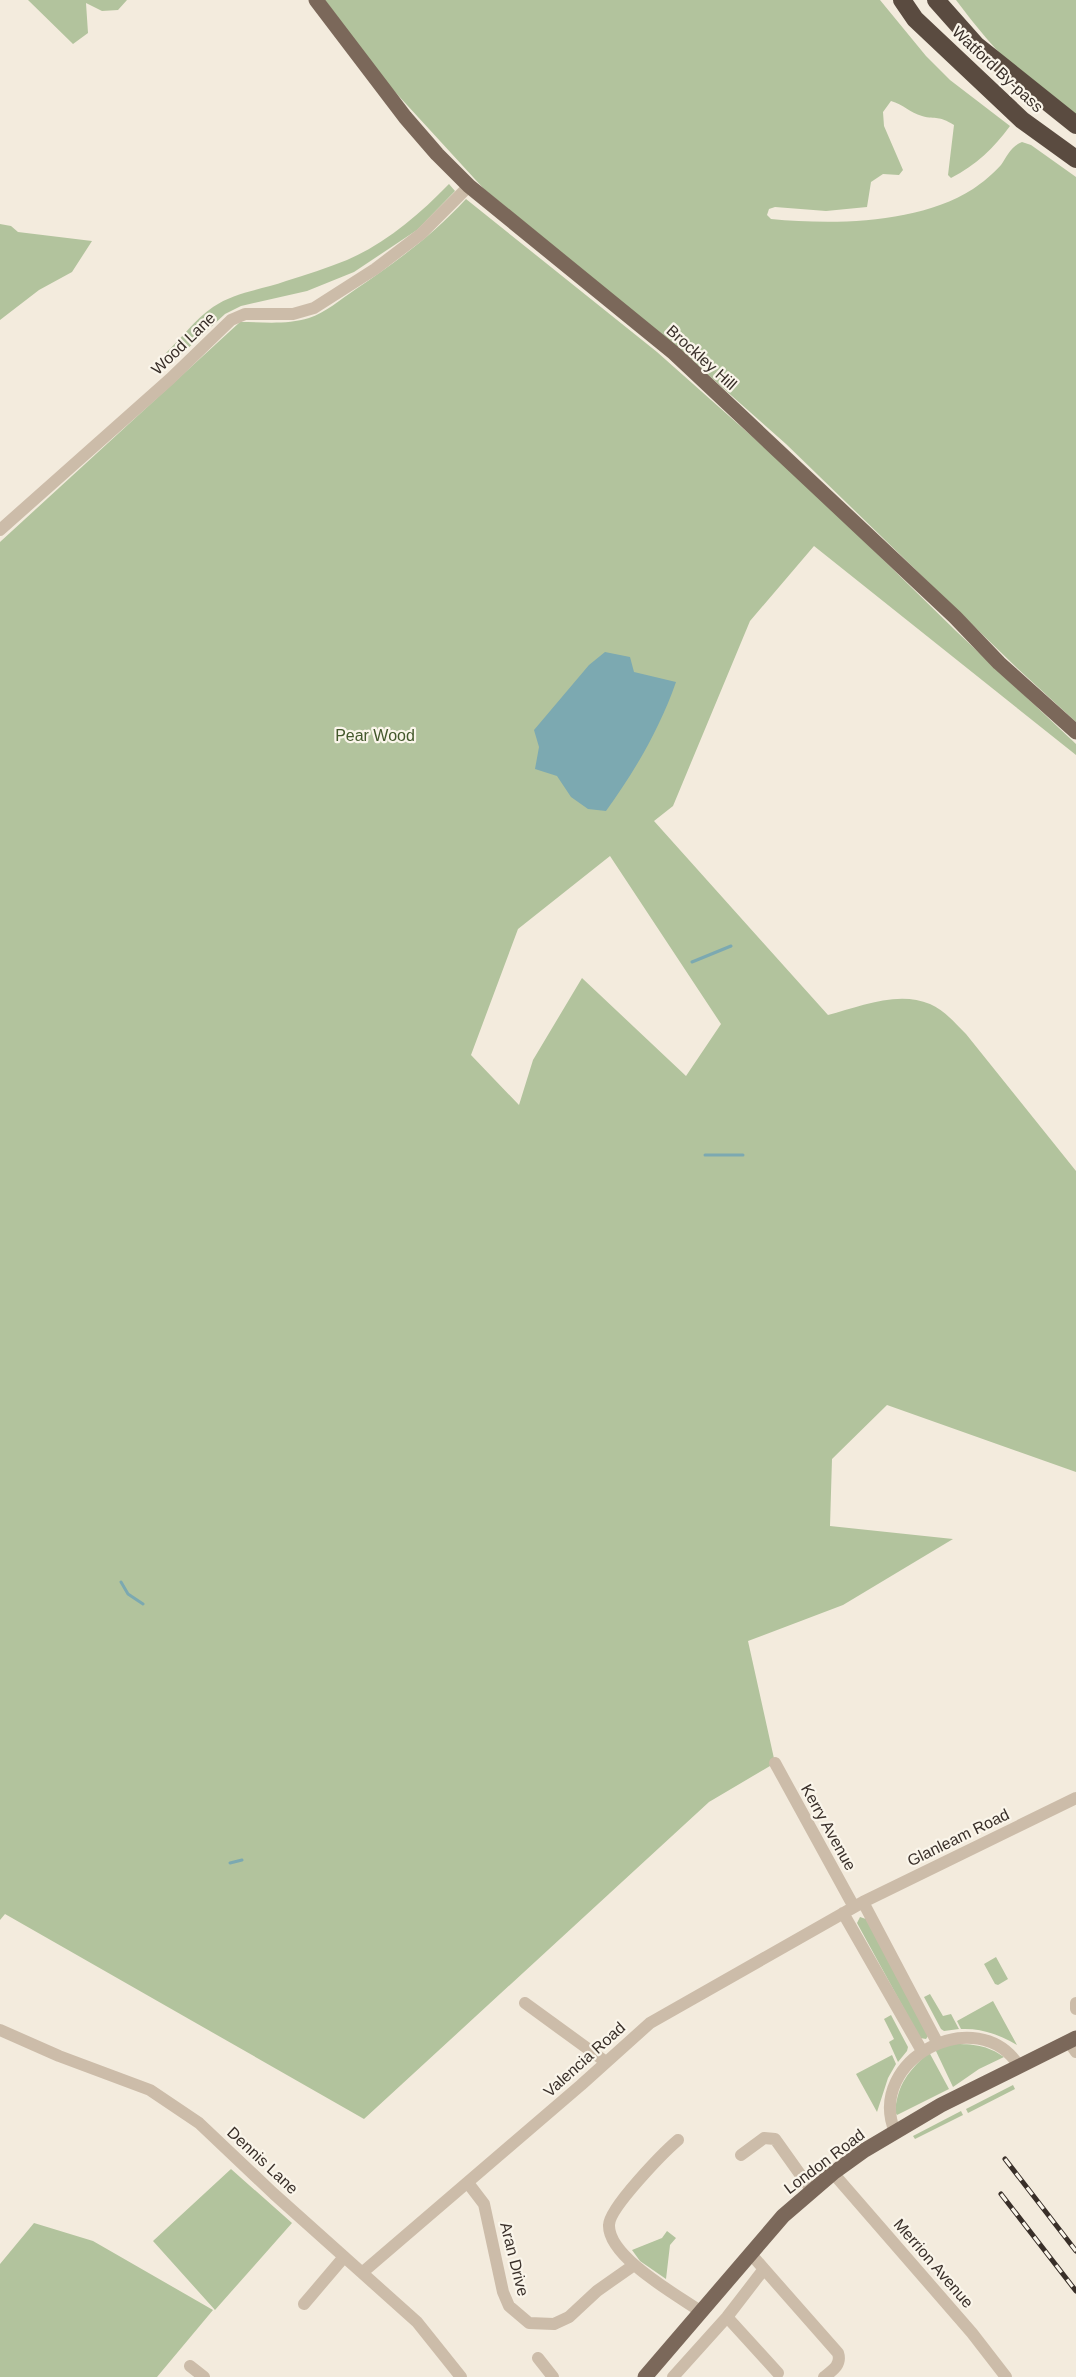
<svg xmlns="http://www.w3.org/2000/svg" width="1076" height="2377" font-family="Helvetica,sans-serif">
  <style>
    .green { fill: #b2c39d; fill-rule: evenodd }
    .water { fill: #7ca9b1 }
    .lines { fill: none; stroke-linecap: round; stroke-linejoin: round }
    .stream { stroke: #7ca9b1; stroke-width: 3 }
    .minor { stroke: #ccbca9; stroke-width: 12 }
    .major { stroke: #7b685a; stroke-width: 15 }
    .highway { stroke: #5a4b40; stroke-width: 18 }
    .rail-casing { stroke: #392f29; stroke-width: 5 }
    .rail { stroke: #faf5ea; stroke-width: 3; stroke-dasharray: 9; stroke-linecap: butt }
    .labels { text-anchor: middle; stroke-width: 4.5; stroke-linejoin: round; paint-order: stroke }
    .street-label { font-size: 16px; fill: #392f29; stroke: #faf5ea }
    .park-label { font-size: 16px; fill: #43582c; stroke: #faf5ea }
  </style>
  <rect width="100%" height="100%" fill="#f3ebdd"/>
  <path class="green" d="M28 0H127L118 10 102 11 86 3 88 33 73 44Z
    M325 0H880L926 56 950 80 1010 126C994 148 976 165 951 178L948 175 954 125C938 115 937 120 922 116 910 113 903 104 891 101L883 112 884 126 903 170 899 175 883 174 871 182 867 207 826 211 775 207 769 209 767 215 771 219C834 225 918 224 973 189 982 183 994 173 1001 165 1007 156 1011 146 1022 142L1031 145 1076 177V722L1017 668 786 444 678 348 484 189 385 81Z
    M956 0H1076V123C1029 88 991 47 956 0Z
    M449 184 455 191 417 230 354 272 307 291 241 306 225 314 171 364 164 355C180 340 195 319 213 307 235 292 261 290 286 281 306 275 327 268 347 260 386 243 419 215 449 184Z
    M466 199 657 352 773 455 812 490 956 631 1076 744V755L814 546 750 621 673 806 654 821 828 1015C858 1007 898 990 930 1004 944 1010 955 1023 966 1034L1076 1171V1472L887 1405 832 1459 830 1526 953 1539 843 1605 748 1641 775 1763 709 1802 364 2119 5 1914 0 1920V542L240 322C262 322 287 325 309 318 325 313 341 299 356 289 396 262 433 235 466 199ZM610 856 721 1024 686 1076 582 978 533 1060 519 1105 471 1055 518 929Z
    M0 224 11 226 18 232 92 241 72 272 39 290 0 320Z
    M860 1917 866 1919 928 2036 926 2039 920 2038 857 1923Z
    M996 1957 1008 1979 998 1985 995 1984 984 1964Z
    M930 1994 943 2016 951 2014 959 2029 944 2031 941 2029 924 1997Z
    M993 2001 1017 2045C1000 2035 982 2028 961 2029L957 2021Z
    M891 2015 908 2047 907 2051 898 2062 889 2042 894 2039 884 2019Z
    M953 2044C973 2044 987 2045 1004 2057L979 2069 953 2087 935 2049Z
    M929 2052 949 2089 897 2115 895 2112C898 2083 908 2072 929 2052Z
    M892 2055 896 2064 888 2078 877 2112 856 2074Z
    M1013 2085 1015 2089 968 2113 966 2109Z
    M961 2111 963 2115 915 2139 913 2136Z
    M231 2169 292 2223 215 2310 153 2241Z
    M34 2223 93 2241 213 2310 157 2377H0V2264Z
    M667 2231 676 2238 670 2245 666 2279 640 2261 632 2250 662 2238Z"/>
  <path class="water" d="M605 652 630 657 634 672 676 682C660 728 635 771 606 811L588 809 571 797 557 776 535 769 539 747 534 730 589 665Z"/>
  <g class="lines">
    <path class="stream" d="M692 962 731 946
      M705 1155H743
      M121 1582 128 1594 143 1604
      M230 1863 242 1860"/>
    <path class="minor" d="M0 530 170 379 231 320 245 314H293L314 308 375 269 421 234 469 186
      M775 1763 854 1907
      M863 1902 937 2042
      M843 1913 922 2051
      M525 2003 606 2062
      M1076 2003V2009
      M0 2030 59 2056 150 2090 199 2123 274 2194 417 2322 461 2377
      M1069 2042 1076 2052
      M895 2132C865 2059 978 2001 1019 2066
      M678 2140C664 2152 609 2208 609 2225 608 2257 677 2295 700 2311
      M741 2155 764 2138 775 2139 812 2191
      M833 2173 972 2333 1006 2377
      M468 2183 484 2204 503 2292 509 2306 529 2323 554 2324 569 2317 597 2291 634 2265
      M764 2269 838 2353C842 2365 832 2371 824 2377
      M363 2272 581 2085 650 2023 863 1902 1076 1798
      M304 2304 344 2257
      M727 2317 778 2373
      M538 2358 553 2377
      M190 2366 204 2377
      M673 2377 727 2317 764 2269 750 2253"/>
    <path class="major" d="M316 0 405 117 437 154 469 186 674 353 955 617 999 663 1076 732
      M645 2377 783 2216 833 2173 865 2150 941 2105 1076 2038"/>
    <path class="highway" d="M902 0 915 19 1022 120 1076 159
      M936 0 976 45 1076 125"/>
    <defs>
      <path id="rail" d="M1005 2159 1076 2251
        M1001 2194 1076 2291"/>
    </defs>
    <use href="#rail" class="rail-casing"/>
    <use href="#rail" class="rail"/>
  </g>
  <g class="labels">
    <g class="street-label">
      <text transform="translate(998 69) rotate(43)" y="6">Watford By-pass</text>
      <text transform="translate(183 343) rotate(-44)" y="6">Wood Lane</text>
      <text transform="translate(702 357) rotate(42)" y="6">Brockley Hill</text>
      <text transform="translate(829 1827) rotate(61)" y="6">Kerry Avenue</text>
      <text transform="translate(958 1837) rotate(-26)" y="6">Glanleam Road</text>
      <text transform="translate(584 2059) rotate(-42)" y="6">Valencia Road</text>
      <text transform="translate(263 2160) rotate(43)" y="6">Dennis Lane</text>
      <text transform="translate(824 2161) rotate(-37)" y="6">London Road</text>
      <text transform="translate(515 2259) rotate(76)" y="6">Aran Drive</text>
      <text transform="translate(934 2263) rotate(49)" y="6">Merrion Avenue</text>
    </g>
    <g class="park-label">
      <text x="375" y="741">Pear Wood</text>
    </g>
  </g>
</svg>
